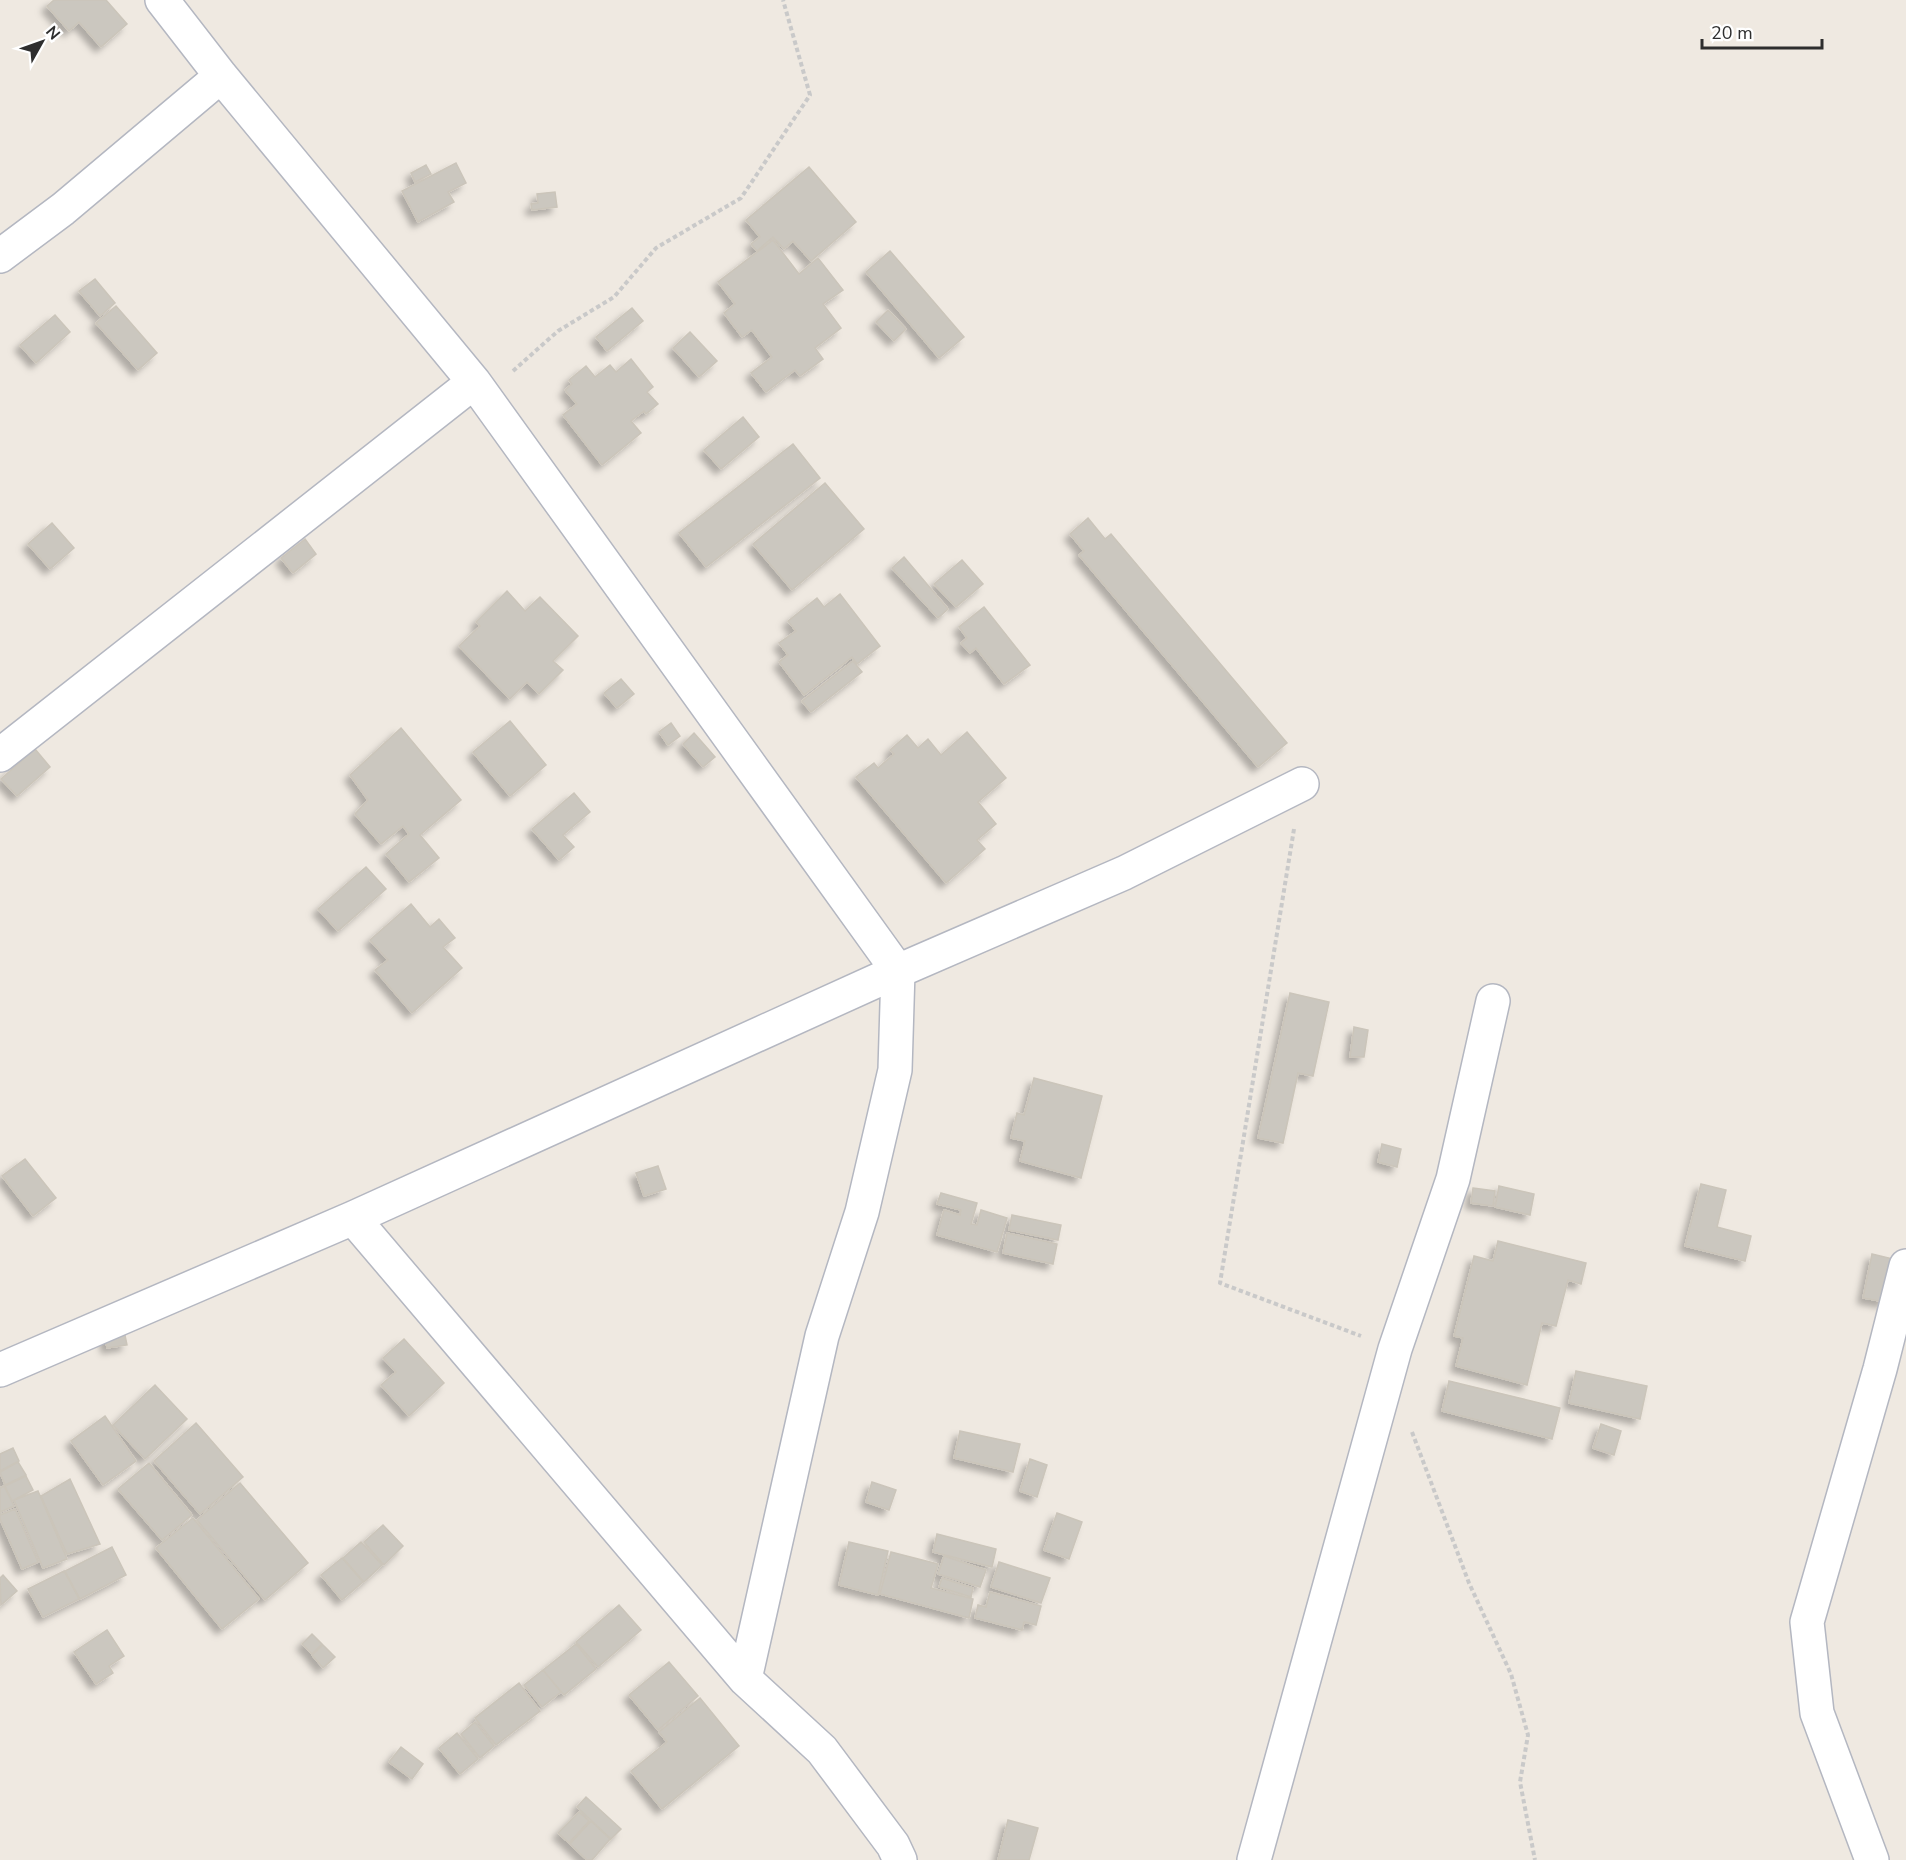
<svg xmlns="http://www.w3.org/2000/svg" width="1906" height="1860" font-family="'Nunito Sans',sans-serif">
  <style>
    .building { fill: #cbc7bf; stroke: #cbc5ba; stroke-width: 1.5; filter: url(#shadow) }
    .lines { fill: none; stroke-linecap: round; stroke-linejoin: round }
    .minor-casing { stroke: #b4b7c1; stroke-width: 36 }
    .path { stroke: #c9c9c9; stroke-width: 4; stroke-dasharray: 4.5 3; stroke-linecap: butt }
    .minor { stroke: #fff; stroke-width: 33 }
  </style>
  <defs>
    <filter id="shadow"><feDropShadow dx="-5.5" dy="5.5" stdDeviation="3" flood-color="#0004"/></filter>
  </defs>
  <rect width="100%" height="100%" fill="#efe9e1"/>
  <path class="building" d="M54 0H106L127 24 101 47 79 22 69 31 47 6Z
    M456 163 466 183 448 192 454 202 418 222 402 191Z
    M426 165 431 174 415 182 411 173Z
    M809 167 856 222 811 261 793 241 784 249 773 237 757 251 751 244 760 237 746 220Z
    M555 192 557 207 532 210 531 204 538 203 537 194Z
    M773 240 799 274 818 258 843 290 823 304 841 328 815 348 823 359 800 376 795 370 766 392 751 373 772 357 752 330 742 337 724 313 735 304 718 282Z
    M890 251 964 337 939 358 866 272Z
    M95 279 115 303 100 316 79 291Z
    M116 306 157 353 138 370 96 323Z
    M632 308 643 321 607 351 596 337Z
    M888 310 906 329 894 341 876 322Z
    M55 315 70 332 36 363 20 345Z
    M690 332 717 361 699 377 673 348Z
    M631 359 653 387 647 392 658 404 646 414 644 411 631 421 641 433 602 465 563 415 577 404 565 390 572 384 569 380 586 366 595 377 610 365 616 372Z
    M743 417 759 437 721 469 704 450Z
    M793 444 820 478 706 567 679 533Z
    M825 483 864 529 792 590 753 544Z
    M1088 518 1105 539 1111 534 1287 743 1258 767 1079 555 1084 551 1070 534Z
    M52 523 74 548 50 569 28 544Z
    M305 539 316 554 293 573 281 558Z
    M904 557 948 609 938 618 892 568Z
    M962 560 983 584 956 607 934 584Z
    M507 591 525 611 540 597 578 636 553 661 563 670 539 694 527 682 510 699 459 646 480 626 476 622Z
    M840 594 880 646 857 664 852 657 804 695 779 662 788 655 779 643 796 631 788 621 817 598 824 607Z
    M984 607 1030 665 1004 684 976 648 970 653 961 643 967 638 959 627Z
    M853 661 862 672 811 712 802 701Z
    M621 679 634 694 617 708 604 693Z
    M510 721 546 765 510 796 473 752Z
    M671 723 680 736 668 745 659 732Z
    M401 728 461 800 420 835 439 858 409 882 386 854 409 834 403 826 381 844 355 814 368 800 350 775Z
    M967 732 1006 778 978 802 996 824 977 840 985 849 946 883 856 777 874 763 878 768 894 754 890 750 907 735 918 748 928 739 941 755Z
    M694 733 715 757 703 767 683 744Z
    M35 749 50 767 17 796 1 779Z
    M574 793 590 812 563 835 574 847 559 860 532 829Z
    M366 867 386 889 338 931 318 909Z
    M411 904 430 927 439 919 455 938 443 947 462 968 412 1013 375 970 388 960 370 940Z
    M1290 993 1329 1002 1313 1076 1298 1073 1283 1143 1258 1138Z
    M1354 1027 1368 1030 1364 1057H1350Z
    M1034 1078 1102 1096 1081 1178 1020 1161 1025 1141 1011 1138 1017 1113 1024 1115Z
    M1382 1144 1401 1149 1397 1167 1378 1162Z
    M25 1159 56 1198 33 1216 2 1176Z
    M658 1166 666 1189 644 1196 636 1173Z
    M1701 1184 1726 1190 1717 1227 1751 1236 1745 1261 1685 1246Z
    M1499 1186 1534 1194 1530 1215 1495 1207Z
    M1473 1188 1495 1191 1493 1206 1471 1203Z
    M941 1193 977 1203 971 1224 977 1225 981 1210 1007 1218 997 1252 937 1235 944 1210 960 1215 961 1210 937 1204Z
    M1012 1215 1061 1225 1058 1240 1009 1230Z
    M1007 1233 1057 1244 1053 1264 1003 1253Z
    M1498 1241 1586 1263 1581 1284 1568 1280 1556 1326 1542 1323 1527 1385 1456 1366 1463 1338 1454 1336 1474 1256 1493 1261Z
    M1872 1254 1893 1259 1885 1302 1863 1298Z
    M123 1326 127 1345 107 1348 104 1330Z
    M404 1339 444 1383 409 1416 381 1385 396 1372 383 1358Z
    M1576 1371 1647 1386 1640 1419 1569 1403Z
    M1449 1381 1560 1408 1552 1439 1442 1411Z
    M155 1385 187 1419 145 1459 113 1425Z
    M105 1416 136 1461 103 1485 71 1441Z
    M196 1423 243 1477 200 1514 154 1461Z
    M1601 1424 1621 1431 1614 1455 1593 1448Z
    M960 1431 1020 1444 1013 1472 954 1458Z
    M13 1448 19 1461 0 1471V1454Z
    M1030 1459 1047 1465 1037 1497 1020 1491Z
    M18 1462 26 1475 5 1485 0 1472Z
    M149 1463 192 1515 162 1540 118 1489Z
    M26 1476 33 1490 12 1501 5 1486Z
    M70 1479 100 1544 67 1554 41 1496Z
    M872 1482 896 1490 889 1510 866 1502Z
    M240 1483 308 1563 265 1600 197 1520Z
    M4 1486 14 1506 0 1512V1488Z
    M38 1491 67 1559 43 1568 14 1500Z
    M15 1509 38 1562 22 1569 0 1519V1515Z
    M1057 1513 1082 1522 1069 1559 1044 1550Z
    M193 1518 259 1599 222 1629 156 1548Z
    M383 1525 403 1546 384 1565 364 1542Z
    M937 1534 996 1549 992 1567 933 1552Z
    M361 1542 382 1565 364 1582 343 1558Z
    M849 1542 888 1551 878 1595 839 1585Z
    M112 1547 126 1575 80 1599 65 1571Z
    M891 1552 938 1564 931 1588 973 1599 969 1618 880 1594Z
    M944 1556 986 1570 980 1587 938 1574Z
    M342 1558 363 1582 342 1600 321 1575Z
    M999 1562 1050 1578 1041 1603 991 1587Z
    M64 1571 79 1599 43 1617 28 1589Z
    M3 1575 17 1591 1 1605 0 1578Z
    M942 1578 973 1588 971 1597 939 1587Z
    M990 1592 1041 1606 1036 1625 1024 1622 1022 1630 975 1618 978 1605 986 1607Z
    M619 1605 641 1630 598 1667 576 1642Z
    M107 1630 124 1656 109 1666 113 1673 96 1684 74 1652Z
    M312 1634 322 1644 312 1654 302 1644Z
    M576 1644 596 1669 564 1695 543 1670Z
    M323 1645 335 1657 323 1668 312 1655Z
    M669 1662 698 1696 658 1730 629 1695Z
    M543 1670 561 1692 542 1707 524 1685Z
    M519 1683 540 1711 496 1745 475 1718Z
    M700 1698 739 1746 662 1809 631 1771 667 1742 659 1732Z
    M475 1722 494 1746 480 1758 461 1734Z
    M457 1733 478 1759 460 1774 439 1748Z
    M401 1747 423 1764 412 1779 389 1762Z
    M586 1797 621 1829 611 1839 577 1807Z
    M579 1812 589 1821 569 1843 558 1833Z
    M1008 1820 1038 1828 1029 1860H998Z
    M591 1821 610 1839 592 1860H587L570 1844Z"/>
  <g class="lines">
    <defs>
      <path id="minor" d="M162 0 221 76 474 382 898 971 895 1070 862 1212 822 1336 745 1679
        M0 256 63 209 221 76
        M0 755 474 382
        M353 1218 745 1679 822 1750 893 1845 900 1860
        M0 1370 353 1218 898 971 1124 873 1302 784
        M1254 1860 1395 1349 1453 1179 1493 1001
        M1872 1860 1817 1713 1807 1622 1880 1369 1906 1266"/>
    </defs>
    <use href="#minor" class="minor-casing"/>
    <path class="path" d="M513 371 558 331 614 297 656 248 741 198 810 95 783 0
      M1294 829 1220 1283 1361 1336
      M1412 1432 1469 1583 1511 1674 1528 1735 1520 1782 1535 1860"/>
    <use href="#minor" class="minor"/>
  </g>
  <g transform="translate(42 42) rotate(50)" stroke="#ffffff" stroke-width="4.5" paint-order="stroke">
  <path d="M0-4.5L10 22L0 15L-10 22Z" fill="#2e2e2e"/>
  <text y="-9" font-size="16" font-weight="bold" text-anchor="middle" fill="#2e2e2e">N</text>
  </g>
  <path d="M1702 39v9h120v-9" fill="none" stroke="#2e2e2e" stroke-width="3"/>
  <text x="1711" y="39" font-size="18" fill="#2e2e2e" stroke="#ffffff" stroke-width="4.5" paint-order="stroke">20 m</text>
</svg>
